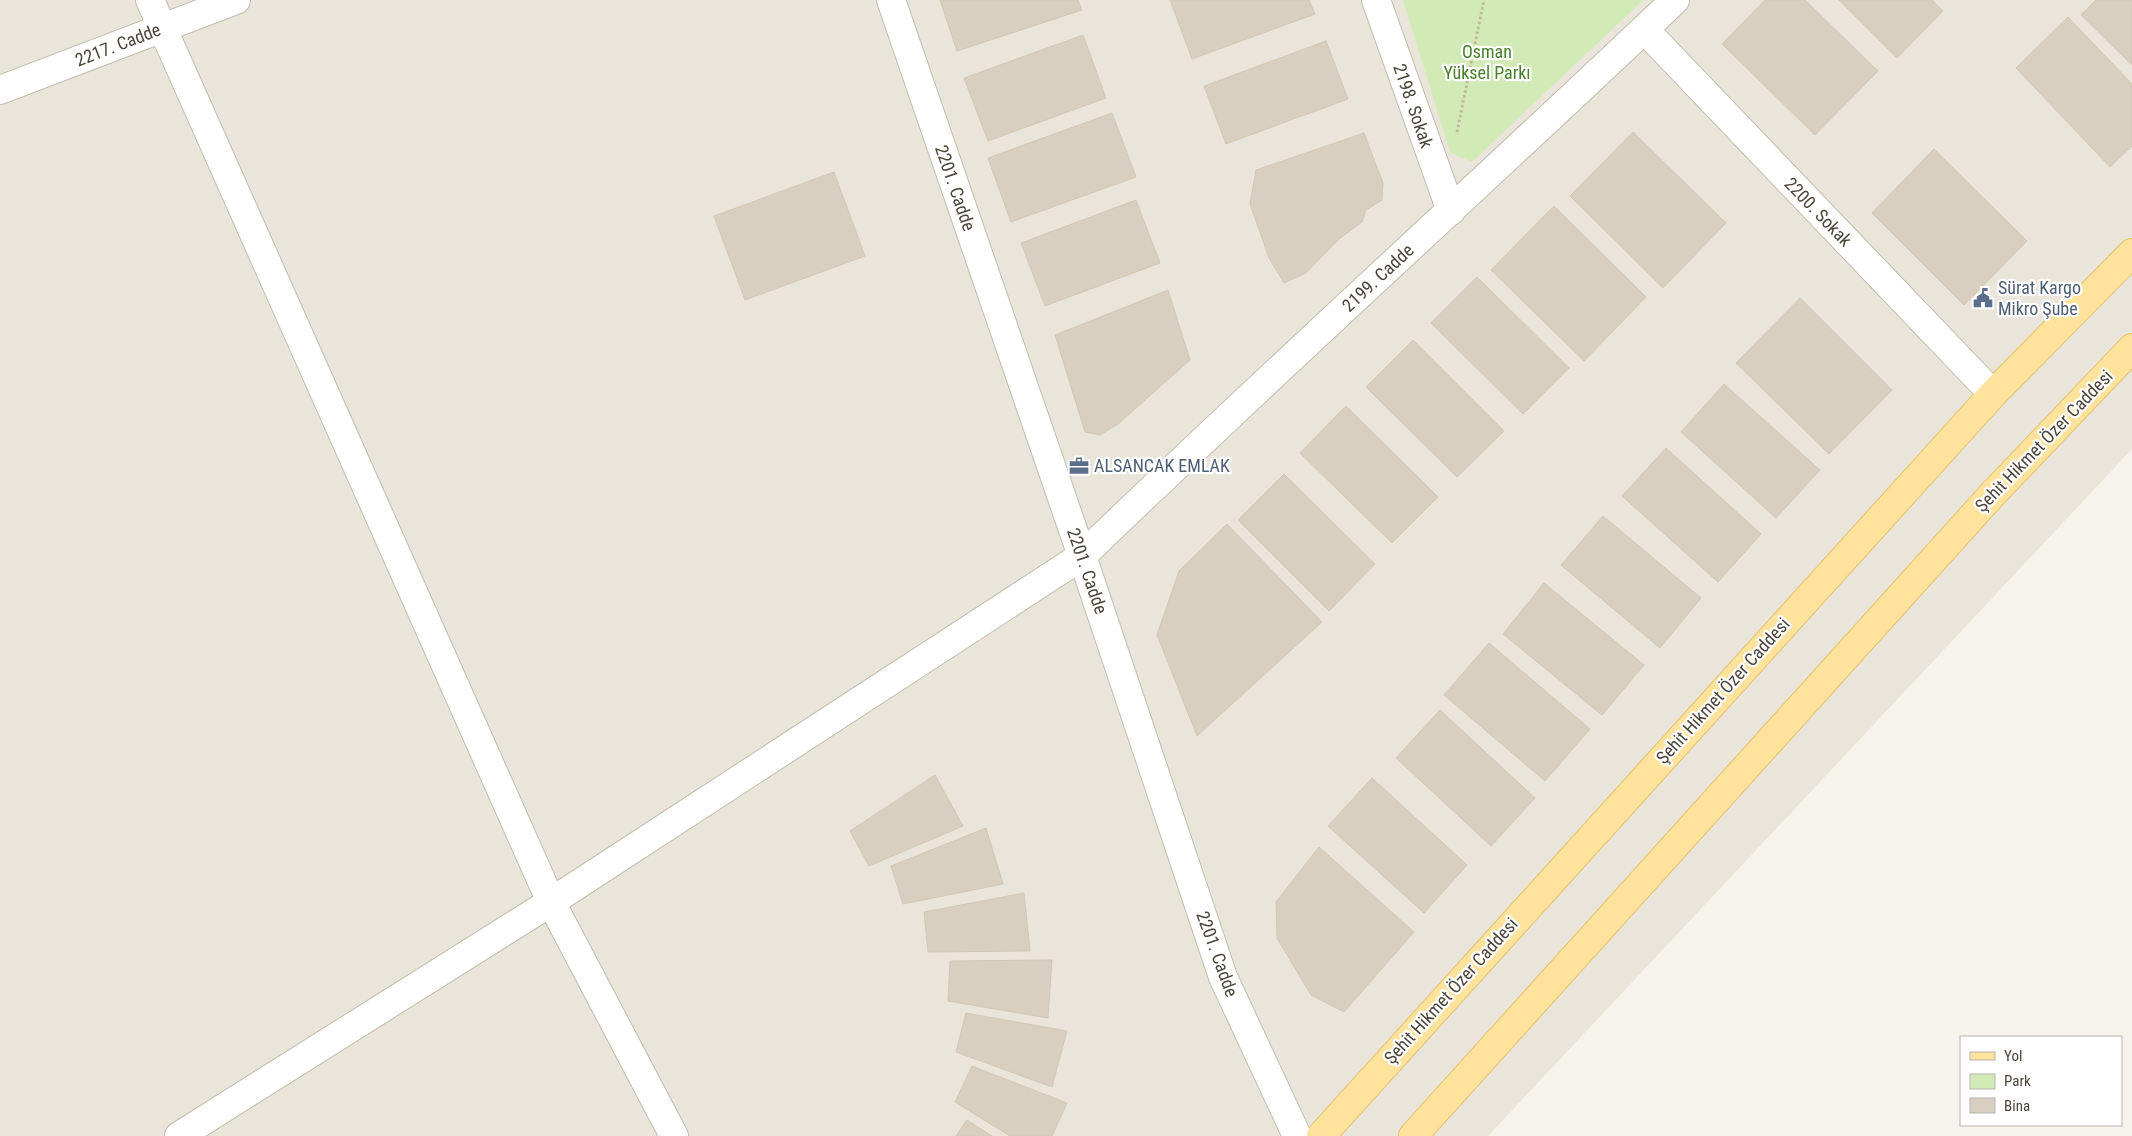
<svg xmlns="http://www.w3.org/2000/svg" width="2132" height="1136" font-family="'Roboto Condensed',sans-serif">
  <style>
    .residential { fill: #eae5da }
    .green { fill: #d2eab5 }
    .building { fill: #d8cfc1; stroke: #d3c7b4 }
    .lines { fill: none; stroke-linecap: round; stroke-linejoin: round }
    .minor-casing { stroke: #c2bbae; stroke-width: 30 }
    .tertiary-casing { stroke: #c2bbae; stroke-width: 30 }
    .primary-casing { stroke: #e6c16a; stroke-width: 30 }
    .path { stroke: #c4b79f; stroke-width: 3; stroke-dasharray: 2.5 2.5; stroke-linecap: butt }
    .minor { stroke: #fff; stroke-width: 28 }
    .tertiary { stroke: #fff; stroke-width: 28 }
    .primary { stroke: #ffe39c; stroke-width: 28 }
    .labels { text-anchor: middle; stroke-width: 4.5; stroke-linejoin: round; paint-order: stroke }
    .street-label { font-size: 18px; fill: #4b4439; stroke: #fff }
    .park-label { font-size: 18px; fill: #4a7f2a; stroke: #fff }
    .service-label { font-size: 18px; fill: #4e5e75; stroke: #fff; text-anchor: start }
  </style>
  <rect width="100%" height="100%" fill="#f6f3ec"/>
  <path class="residential" d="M0 0H2132V449L1488 1136H0Z"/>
  <path class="green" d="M1403 0H1643L1472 162 1450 152Z"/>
  <path class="building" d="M940 0H1078L1082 10 957 51Z
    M1170 0H1309L1315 14 1192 59Z
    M1765 0H1805L1878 71 1815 135 1722 44Z
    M1839 0H1932L1943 11 1897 58Z
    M2096 0H2132V65L2081 15Z
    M2068 17 2132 84V146L2110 167 2016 68Z
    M1083 35 1106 98 988 141 964 78Z
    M1326 41 1348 99 1226 144 1204 86Z
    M1112 113 1136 177 1011 222 988 158Z
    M1633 132 1726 223 1663 288 1570 196Z
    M1364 133 1383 183 1382 200 1366 210 1362 222 1339 239 1306 273 1284 283 1269 258 1250 204 1256 170Z
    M1934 149 2027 241 1964 305 1872 213Z
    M834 172 865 256 745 300 714 216Z
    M1136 200 1160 263 1045 306 1021 243Z
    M1554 206 1646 297 1584 361 1491 270Z
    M1477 277 1569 368 1523 414 1431 323Z
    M1168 290 1190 360 1118 424 1100 435 1085 432 1055 335Z
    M1800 298 1892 390 1829 454 1736 363Z
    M1413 340 1504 431 1457 477 1366 387Z
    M1724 384 1820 470 1776 518 1681 432Z
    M1346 406 1438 497 1392 543 1300 453Z
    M1666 448 1761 534 1718 582 1622 496Z
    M1284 474 1375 564 1329 611 1238 520Z
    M1603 516 1701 598 1660 648 1561 565Z
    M1227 524 1322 622 1197 736 1157 635 1179 571Z
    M1544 583 1644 665 1602 715 1503 634Z
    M1489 643 1590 729 1545 781 1444 695Z
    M1440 710 1535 798 1491 846 1396 758Z
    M935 775 963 826 869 866 850 831Z
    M1372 778 1467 865 1424 913 1328 826Z
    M986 828 1003 884 903 904 891 866Z
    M1319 847 1414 932 1344 1012 1311 995 1277 938 1276 902Z
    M1024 893 1030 951 928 952 924 912Z
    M1052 960 1048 1018 948 1001 950 961Z
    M966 1013 1067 1031 1052 1087 956 1052Z
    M972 1066 1067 1103 1052 1136H1010L955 1102Z
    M967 1120 992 1136H956Z"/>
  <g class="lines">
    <defs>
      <path id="minor" d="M150 0 551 902 674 1136
        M891 0 1082 556 1223 977 1297 1136
        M1376 0 1451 211
        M1644 29 1993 394
        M0 90 236 0
        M1082 556C1277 368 1478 187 1675 0"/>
      <path id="tertiary" d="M179 1136 551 902 1082 556"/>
      <path id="primary" d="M1321 1136 1993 394 2132 253
        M1413 1136 1990 497 2132 348"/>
    </defs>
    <use href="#minor" class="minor-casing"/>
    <use href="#tertiary" class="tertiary-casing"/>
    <use href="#primary" class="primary-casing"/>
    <path class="path" d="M1457 132 1484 0"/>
    <use href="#minor" class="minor"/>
    <use href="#tertiary" class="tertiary"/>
    <use href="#primary" class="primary"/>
  </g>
  <defs>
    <symbol id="civic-bare" viewBox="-9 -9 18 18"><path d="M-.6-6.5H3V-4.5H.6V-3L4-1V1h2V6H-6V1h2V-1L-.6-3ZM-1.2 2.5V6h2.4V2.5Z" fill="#5c6f8a" stroke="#fff" stroke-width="2.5" paint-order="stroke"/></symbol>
    <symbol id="office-bare" viewBox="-9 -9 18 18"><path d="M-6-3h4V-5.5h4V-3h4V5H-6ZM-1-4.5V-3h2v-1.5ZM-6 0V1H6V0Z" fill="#5c6f8a" stroke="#fff" stroke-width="2.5" paint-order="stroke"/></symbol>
  </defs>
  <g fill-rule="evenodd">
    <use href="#civic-bare" x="1969" y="284" width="28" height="28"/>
    <use href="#office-bare" x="1065" y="452" width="28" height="28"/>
  </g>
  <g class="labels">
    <g class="street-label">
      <text transform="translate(118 45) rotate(-21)" y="6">2217. Cadde</text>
      <text transform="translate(1413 106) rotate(71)" y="6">2198. Sokak</text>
      <text transform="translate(955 188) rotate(71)" y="6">2201. Cadde</text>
      <text transform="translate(1818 212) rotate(46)" y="6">2200. Sokak</text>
      <text transform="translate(1378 278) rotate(-43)" y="6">2199. Cadde</text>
      <text transform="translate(2044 441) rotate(-46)" y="6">Şehit Hikmet Özer Caddesi</text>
      <text transform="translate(1087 571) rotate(71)" y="6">2201. Cadde</text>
      <text transform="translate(1723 691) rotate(-48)" y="6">Şehit Hikmet Özer Caddesi</text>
      <text transform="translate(1217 954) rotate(70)" y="6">2201. Cadde</text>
      <text transform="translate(1451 991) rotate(-48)" y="6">Şehit Hikmet Özer Caddesi</text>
    </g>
    <g class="park-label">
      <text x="1487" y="58">Osman<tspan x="1487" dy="21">Yüksel Parkı</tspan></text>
    </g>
    <g class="service-label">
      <text x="1998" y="294">Sürat Kargo<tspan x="1998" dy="21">Mikro Şube</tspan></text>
      <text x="1094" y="472">ALSANCAK EMLAK</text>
    </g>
  </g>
  <rect x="1960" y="1036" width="162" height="90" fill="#ffffff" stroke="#b7b4b0"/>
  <rect x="1970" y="1052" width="25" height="8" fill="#ffe39c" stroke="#b7b4b0"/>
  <text x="2004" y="1061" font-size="15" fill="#4b4439">Yol</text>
  <rect x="1970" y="1074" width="25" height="15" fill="#d2eab5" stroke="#b7b4b0"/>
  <text x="2004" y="1086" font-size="15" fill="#4b4439">Park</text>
  <rect x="1970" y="1098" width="25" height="15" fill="#d8cfc1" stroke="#b7b4b0"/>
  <text x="2004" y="1111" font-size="15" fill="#4b4439">Bina</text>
</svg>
